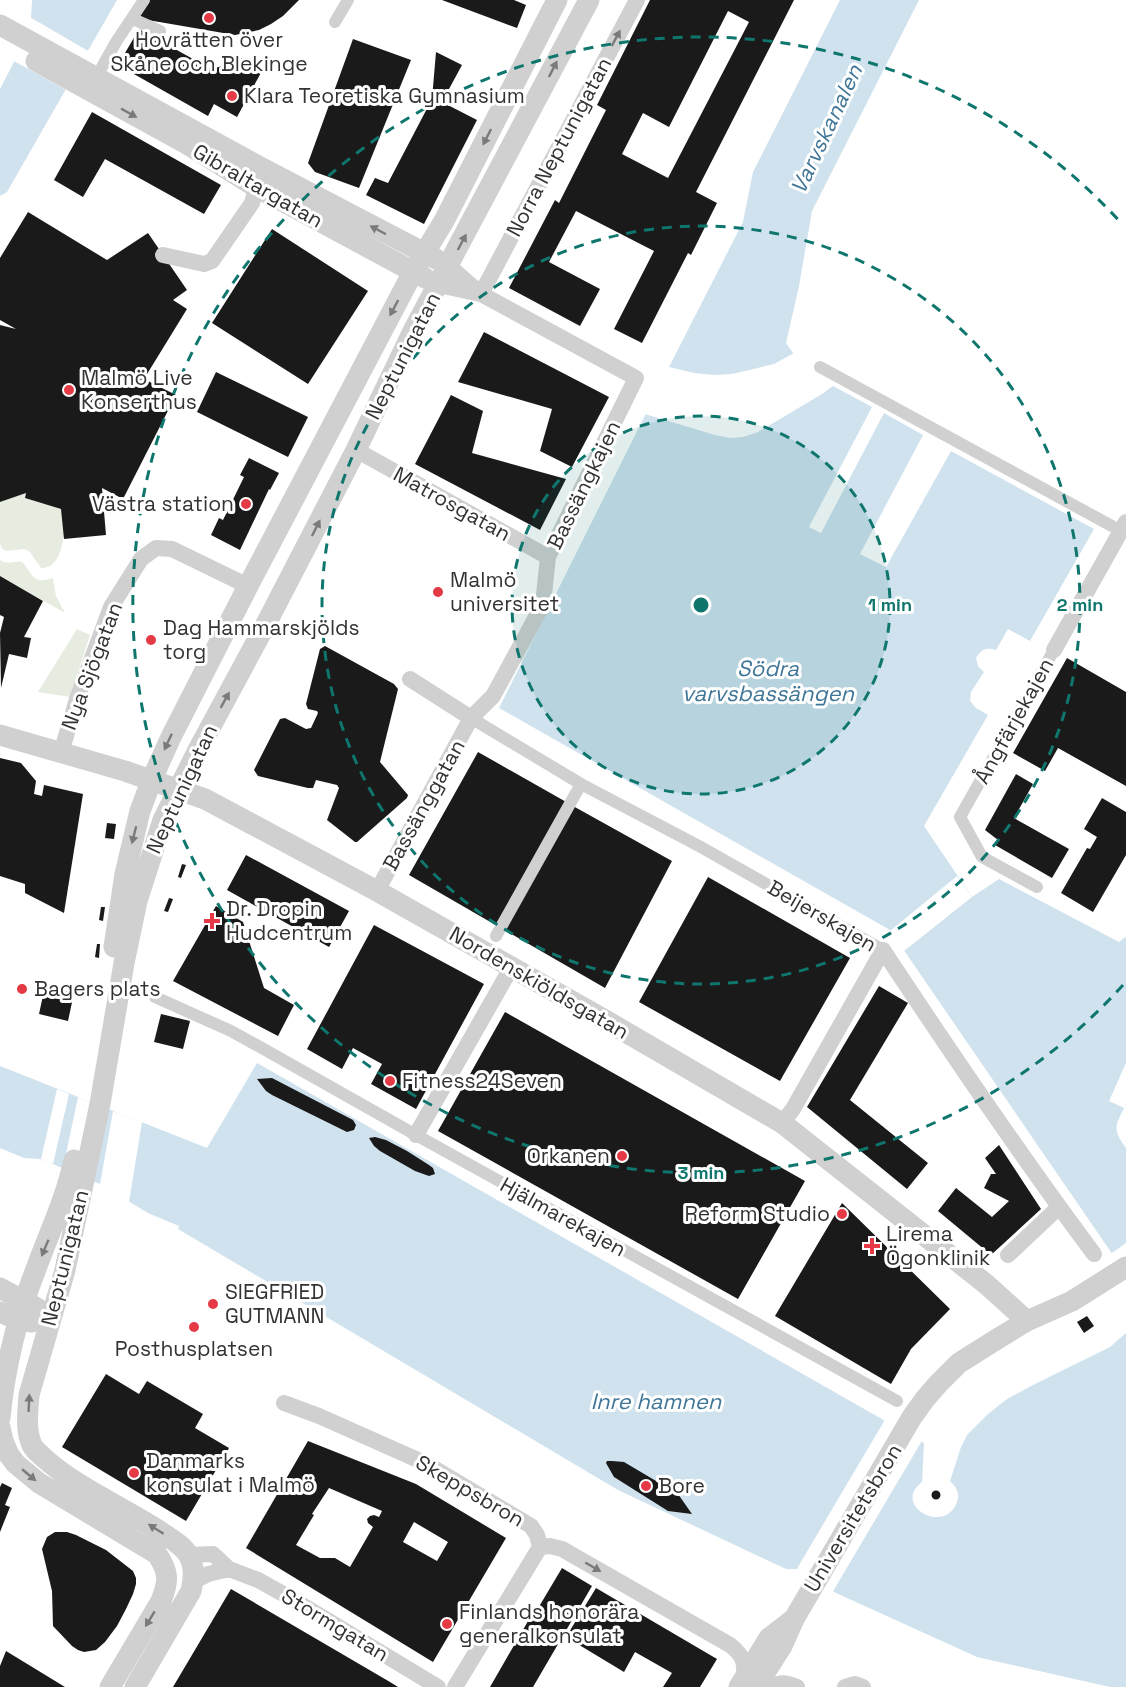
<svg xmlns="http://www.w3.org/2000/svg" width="1126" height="1687" font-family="'Space Grotesk',sans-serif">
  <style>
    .green { fill: #e6ecdf }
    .water { fill: #cfe2ee }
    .pier { fill: #fff }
    .building { fill: #1a1a1a; fill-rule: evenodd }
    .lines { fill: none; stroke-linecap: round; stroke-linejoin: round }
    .pedestrian { stroke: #d0d0d0; stroke-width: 12 }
    .minor { stroke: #d0d0d0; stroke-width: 16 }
    .tertiary { stroke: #d0d0d0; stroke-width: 21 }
    .oneway { fill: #7a7a7a }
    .ring { fill: none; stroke: #0f766e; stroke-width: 3; stroke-dasharray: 10 8 }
    .poi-dot { fill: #e63946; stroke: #fff; stroke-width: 2 }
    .labels { text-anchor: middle; stroke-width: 6; stroke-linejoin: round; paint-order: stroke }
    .poi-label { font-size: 21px; fill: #333; stroke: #fff; text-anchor: start }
    .street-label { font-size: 21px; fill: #333; stroke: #fff }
    .water-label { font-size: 22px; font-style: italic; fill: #3f7597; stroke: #fff }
    .centre { fill: #0f766e; stroke: #fff; stroke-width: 3 }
    .ring-label { font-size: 18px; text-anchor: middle; font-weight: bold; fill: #0f766e; stroke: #fff; stroke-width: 6; stroke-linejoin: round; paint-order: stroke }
  </style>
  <rect width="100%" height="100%" fill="#fff"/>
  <path class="green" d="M26 493 25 498 61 509C62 519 65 531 63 540 61 553 55 569 41 568L30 552 24 549 6 551 2 549 0 544V502Z
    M0 560C8 565 14 561 22 562 34 574 31 585 53 578L56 596 65 613 0 576Z
    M77 629 90 635 70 697 38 692Z"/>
  <path class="water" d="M32 0H117L7 192 0 196V89L14 62 31 18Z
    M840 0H919L812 211 799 286 786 343 822 394 833 386 872 407 809 527 821 533 884 413 923 435 860 554 886 567 951 451 1094 529 1030 641 1008 629 996 650C985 647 982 649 976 658L978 666 984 672 971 692 970 701 976 708 988 715 924 826 972 897 999 879 1119 942 1125 937 1126 938V1104C1116 1125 1111 1128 1126 1148V1274L890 930 499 708 669 367 743 222 753 172Z
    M257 1063 924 1443 922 1482C891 1505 945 1536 957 1502 960 1493 957 1488 950 1481L961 1447 967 1435 988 1414 1007 1399 1033 1385 1110 1347 1126 1333V1687H1110L977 1657 836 1593 795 1569H786L618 1490 178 1229 179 1226 148 1213 100 1184 41 1159 24 1158 0 1148V1066L207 1148Z"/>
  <path class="pier" d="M28 16 90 52 68 91 12 60Z
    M794 353 822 394 758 432 743 437 730 438 715 435 645 414 669 367 694 373 714 375 732 374 774 364Z
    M957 876 972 897 904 951 890 931Z
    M1126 1063V1104L1124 1108 1109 1101Z
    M57 1089 69 1094 53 1164 41 1159Z
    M78 1097 108 1109 93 1181 63 1168Z
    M113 1111 142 1122 129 1202 100 1184Z
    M1126 1243V1277L1124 1276 1109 1255Z
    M886 1418 923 1439 832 1593 795 1572Z"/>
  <path class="building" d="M147 0H299L283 16 271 24 259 30 235 35 136 18Z
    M442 0H514L526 5 517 28Z
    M650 0H794L696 192 717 203 691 255 688 253 642 343 614 329 654 251 576 211 549 262 600 289 580 326 509 288 555 200 559 203 606 110 597 105ZM728 11 749 22 668 178 622 154 643 113 669 127Z
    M139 29 211 69 230 64 235 55 263 69 237 117 214 104 208 116 118 65Z
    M353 39 411 60 359 188 315 172 308 163Z
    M436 52 462 65 442 102 477 120 424 224 366 195 375 178 388 183 432 99Z
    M92 112 221 185 204 214 105 159 83 197 54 180Z
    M28 212 107 260 148 233 187 290 173 300 187 309 144 379 176 395 123 499 102 488 106 535 64 539 61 509 25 498 26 493 0 502V325L16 329 0 320V258Z
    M272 229 368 291 308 384 212 323Z
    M484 332 609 397 572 467 540 451 552 409 458 382Z
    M216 372 308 417 288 457 197 412Z
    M451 395 483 411 472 453 566 479 540 530 415 464Z
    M249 458 279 473 270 490 269 489 240 550 211 535 219 518 223 520 244 477 240 475Z
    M0 576 43 601 24 637 31 638 27 658 9 654 1 688 0 633 4 617 0 615Z
    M325 646 394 684 398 689 380 762 408 795 407 798 357 842H355L327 820 339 788 337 785 316 780 313 788H308L258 776 254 770 280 719 285 718 306 729 311 728 318 713 317 711 308 709 306 704 320 649Z
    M1067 658 1126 692V786L1058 748 1045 771 1013 753Z
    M478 752 568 803 499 927 409 875Z
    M0 758 21 763 36 781 34 794 42 796 44 785 83 794 64 913 25 893V884L0 876Z
    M1016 774 1033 784 1014 818 1069 849 1052 878 995 845 998 840 985 830Z
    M1102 798 1126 812V855L1093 912 1061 893 1087 848 1090 849 1097 837 1084 829Z
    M573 806 672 861 605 988 503 929Z
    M107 823 116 824 114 839 105 838Z
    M246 855 349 911 329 947 227 890Z
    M182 864 186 865 181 878 178 877Z
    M708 877 850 958 780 1081 639 1002Z
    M169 898 173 899 168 912 164 911Z
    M216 906 243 922 264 988 294 1005 278 1036 173 981Z
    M101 907H105L103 921 99 920Z
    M374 925 484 984 416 1109 371 1084 382 1064 353 1048 342 1069 307 1049Z
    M97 944H100L99 958 95 957Z
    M45 986 74 993 68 1021 39 1014Z
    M879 986 908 1003 850 1100 928 1163 907 1189 807 1107Z
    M505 1012 805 1181 738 1299 438 1131Z
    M161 1014 190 1021 183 1049 154 1042Z
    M272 1078 353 1120 356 1125 354 1130 347 1132 272 1095 266 1091 257 1079Z
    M375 1137 386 1140 407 1151 429 1165 433 1168 435 1174 429 1176 415 1171 380 1151 374 1146 369 1138Z
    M999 1145 1041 1209 991 1255 938 1211 956 1188 992 1217 1009 1201 984 1188 991 1174H996L985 1158Z
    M842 1203 950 1309 911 1349 891 1384 775 1316Z
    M1087 1316 1094 1326 1084 1333 1077 1322Z
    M106 1374 139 1394 147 1381 203 1414 195 1428 229 1448 186 1521 62 1447Z
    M308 1441 416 1484 506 1538 433 1662 246 1548ZM329 1488 382 1511 379 1517 374 1515 370 1516 367 1519 368 1523 373 1527 350 1567 335 1558H320L296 1545 314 1515 312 1514ZM414 1522 448 1542 437 1561 403 1542Z
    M612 1461 624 1462 678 1494 692 1514 668 1511 614 1477 606 1463 607 1461Z
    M2 1483 12 1488 5 1505 10 1507 0 1532V1487Z
    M931.5 1495a4.5 4.5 0 1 1 9 0a4.5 4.5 0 1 1-9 0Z
    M55 1532H67L76 1535 106 1550 133 1571 136 1578V1584L133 1594 126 1609 117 1626 105 1642 96 1650 84 1652 78 1650 72 1646 53 1626 52 1591 42 1549 47 1537Z
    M562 1568 592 1586 533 1687H490L535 1609 537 1610Z
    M596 1588 717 1659 700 1687H663L672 1673 635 1652 624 1672 566 1637Z
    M231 1589 390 1682 398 1687H173Z
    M6 1651 65 1687H0V1666Z"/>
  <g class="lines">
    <path class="pedestrian" d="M133 19 160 31
      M335 22 348 0
      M102 67 116 42 144 0
      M820 367 1121 531
      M471 718 581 784 699 846 883 950
      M1037 887 982 857 960 817 1054 650
      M496 936 581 784
      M155 997 231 1031 269 1052 416 1135 897 1401"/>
    <path class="minor" d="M163 255 204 264 212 261 252 203 259 178
      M439 285 480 294
      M481 294 637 0
      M356 450 548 557
      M1054 650 1126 522
      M410 679 471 718
      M61 753 77 699 111 607 141 559 156 548 172 549 248 586
      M377 891 471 718 493 696 543 604 548 557 636 378 481 294 449 266
      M782 1123 793 1109 883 950C951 1053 1020 1155 1094 1254
      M416 1135 511 968
      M1008 1255 1059 1207
      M284 1403 319 1416 427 1464 531 1526 537 1535 540 1547
      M540 1547 550 1546 562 1549 730 1645C744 1656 745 1662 744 1679
      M189 1555 213 1554 229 1569 208 1574 194 1581
      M229 1569 258 1580 294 1600 438 1687
      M455 1687 540 1547
      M772 1687C781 1681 787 1683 797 1687
      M845 1687 855 1684 863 1687"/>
    <path class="tertiary" d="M0 25 262 168 436 259
      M36 61 187 144 256 187 425 278
      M0 735 125 771 205 799 377 891 605 1020 782 1123 986 1284 1027 1321
      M114 947 125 874 140 811 152 779 171 737 248 586 413 272 444 221 557 0
      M0 1288 37 1308
      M0 1312 18 1320 32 1322
      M0 1418C5 1367 17 1317 36 1269 49 1233 66 1198 74 1160
      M0 1427 3 1441 9 1455 16 1464 39 1483 157 1554C169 1572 169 1581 161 1601L110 1687
      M135 1687 191 1591C194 1579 195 1567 189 1556 183 1545 171 1539 161 1532 123 1507 79 1489 44 1458 40 1454 35 1451 32 1445 25 1430 28 1410 29 1395L65 1270 100 1104 124 963 137 901 163 820 198 750 266 624 356 450 413 331 589 0
      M739 1687 769 1638 791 1621
      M756 1687 782 1646 794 1619 912 1417 925 1399 938 1384 959 1363 1002 1336 1027 1321 1072 1301 1126 1267"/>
  </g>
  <defs><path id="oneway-solid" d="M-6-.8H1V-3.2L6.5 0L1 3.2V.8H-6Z" transform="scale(1.5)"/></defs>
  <g class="oneway">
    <use href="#oneway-solid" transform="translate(616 38) rotate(-62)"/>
    <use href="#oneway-solid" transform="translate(553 69) rotate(-63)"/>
    <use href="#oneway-solid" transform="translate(129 113) rotate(29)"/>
    <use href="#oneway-solid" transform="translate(487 137) rotate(117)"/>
    <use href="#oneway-solid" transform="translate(378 230) rotate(-152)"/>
    <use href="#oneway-solid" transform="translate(462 242) rotate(-62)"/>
    <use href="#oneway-solid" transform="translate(394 308) rotate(118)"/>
    <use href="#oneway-solid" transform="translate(316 528) rotate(-63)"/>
    <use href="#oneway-solid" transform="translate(225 700) rotate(-61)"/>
    <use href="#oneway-solid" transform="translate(168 742) rotate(115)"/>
    <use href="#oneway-solid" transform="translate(134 835) rotate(104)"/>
    <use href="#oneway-solid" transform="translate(45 1248) rotate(113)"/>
    <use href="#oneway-solid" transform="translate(29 1403) rotate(-87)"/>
    <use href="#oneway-solid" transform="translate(29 1475) rotate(40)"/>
    <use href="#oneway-solid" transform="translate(156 1529) rotate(-148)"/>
    <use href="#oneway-solid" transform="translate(593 1567) rotate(30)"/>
    <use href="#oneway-solid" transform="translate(150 1619) rotate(121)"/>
  </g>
  <circle cx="701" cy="605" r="189" fill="#0f766e" fill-opacity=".12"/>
  <g class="ring">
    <circle cx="701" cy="605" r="189"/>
    <circle cx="701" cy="605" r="379"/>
    <path d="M1123 985A568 568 0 1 1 1123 225"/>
  </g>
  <g class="poi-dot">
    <circle cx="209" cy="18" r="6"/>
    <circle cx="232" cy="96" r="6"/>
    <circle cx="69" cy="390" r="6"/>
    <circle cx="246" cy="504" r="6"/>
    <circle cx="438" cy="592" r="6"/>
    <circle cx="151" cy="640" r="6"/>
    <path d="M209 912h6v6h6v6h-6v6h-6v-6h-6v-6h6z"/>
    <circle cx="22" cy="989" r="6"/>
    <circle cx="390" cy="1081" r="6"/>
    <circle cx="622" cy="1156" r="6"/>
    <circle cx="842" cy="1214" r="6"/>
    <path d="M869 1237h6v6h6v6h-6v6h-6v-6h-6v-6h6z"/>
    <circle cx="213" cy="1304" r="6"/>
    <circle cx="194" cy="1327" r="6"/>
    <circle cx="134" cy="1473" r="6"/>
    <circle cx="646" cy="1486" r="6"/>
    <circle cx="447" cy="1624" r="6"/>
  </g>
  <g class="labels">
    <g class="poi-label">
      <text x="209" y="47" text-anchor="middle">Hovrätten över<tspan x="209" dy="24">Skåne och Blekinge</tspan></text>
      <text x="244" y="103">Klara Teoretiska Gymnasium</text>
      <text x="81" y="385">Malmö Live<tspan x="81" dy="24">Konserthus</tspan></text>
      <text x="234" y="511" text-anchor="end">Västra station</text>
      <text x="450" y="587">Malmö<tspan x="450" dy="24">universitet</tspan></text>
      <text x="163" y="635">Dag Hammarskjölds<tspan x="163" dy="24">torg</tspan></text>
      <text x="226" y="916">Dr. Dropin<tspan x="226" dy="24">Hudcentrum</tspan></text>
      <text x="34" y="996">Bagers plats</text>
      <text x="402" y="1088">Fitness24Seven</text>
      <text x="610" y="1163" text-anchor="end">Orkanen</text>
      <text x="830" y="1221" text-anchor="end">Reform Studio</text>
      <text x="886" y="1241">Lirema<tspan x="886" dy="24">Ögonklinik</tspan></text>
      <text x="225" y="1299">SIEGFRIED<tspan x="225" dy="24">GUTMANN</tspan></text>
      <text x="194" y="1356" text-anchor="middle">Posthusplatsen</text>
      <text x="146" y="1468">Danmarks<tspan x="146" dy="24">konsulat i Malmö</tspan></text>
      <text x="658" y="1493">Bore</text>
      <text x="459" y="1619">Finlands honorära<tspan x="459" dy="24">generalkonsulat</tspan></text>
    </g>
    <g class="street-label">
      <text transform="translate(559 147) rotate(-62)" y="7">Norra Neptunigatan</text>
      <text transform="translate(258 186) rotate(30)" y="7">Gibraltargatan</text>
      <text transform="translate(403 356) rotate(-63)" y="7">Neptunigatan</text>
      <text transform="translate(584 485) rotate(-64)" y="7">Bassängkajen</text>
      <text transform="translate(452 504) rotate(29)" y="7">Matrosgatan</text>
      <text transform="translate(92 666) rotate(-69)" y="7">Nya Sjögatan</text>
      <text transform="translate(1014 721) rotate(-61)" y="7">Ångfärjekajen</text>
      <text transform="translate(182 789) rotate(-65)" y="7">Neptunigatan</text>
      <text transform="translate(424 805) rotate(-61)" y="7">Bassänggatan</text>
      <text transform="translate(822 916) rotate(30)" y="7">Beijerskajen</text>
      <text transform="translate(539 983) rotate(30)" y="7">Nordenskiöldsgatan</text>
      <text transform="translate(563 1217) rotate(29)" y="7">Hjälmarekajen</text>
      <text transform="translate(65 1258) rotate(-76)" y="7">Neptunigatan</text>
      <text transform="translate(470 1491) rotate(30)" y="7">Skeppsbron</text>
      <text transform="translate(853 1518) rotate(-59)" y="7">Universitetsbron</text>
      <text transform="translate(335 1625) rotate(31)" y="7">Stormgatan</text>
    </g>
    <g class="water-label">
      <text transform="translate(826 129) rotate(-65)" y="8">Varvskanalen</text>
      <text x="768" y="676">Södra<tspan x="768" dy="25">varvsbassängen</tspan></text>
      <text x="656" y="1409">Inre hamnen</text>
    </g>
  </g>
  <circle cx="701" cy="605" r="9" class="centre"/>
  <g class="ring-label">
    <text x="890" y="611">1 min</text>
    <text x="1080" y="611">2 min</text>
    <text x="701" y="1179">3 min</text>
  </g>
</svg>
